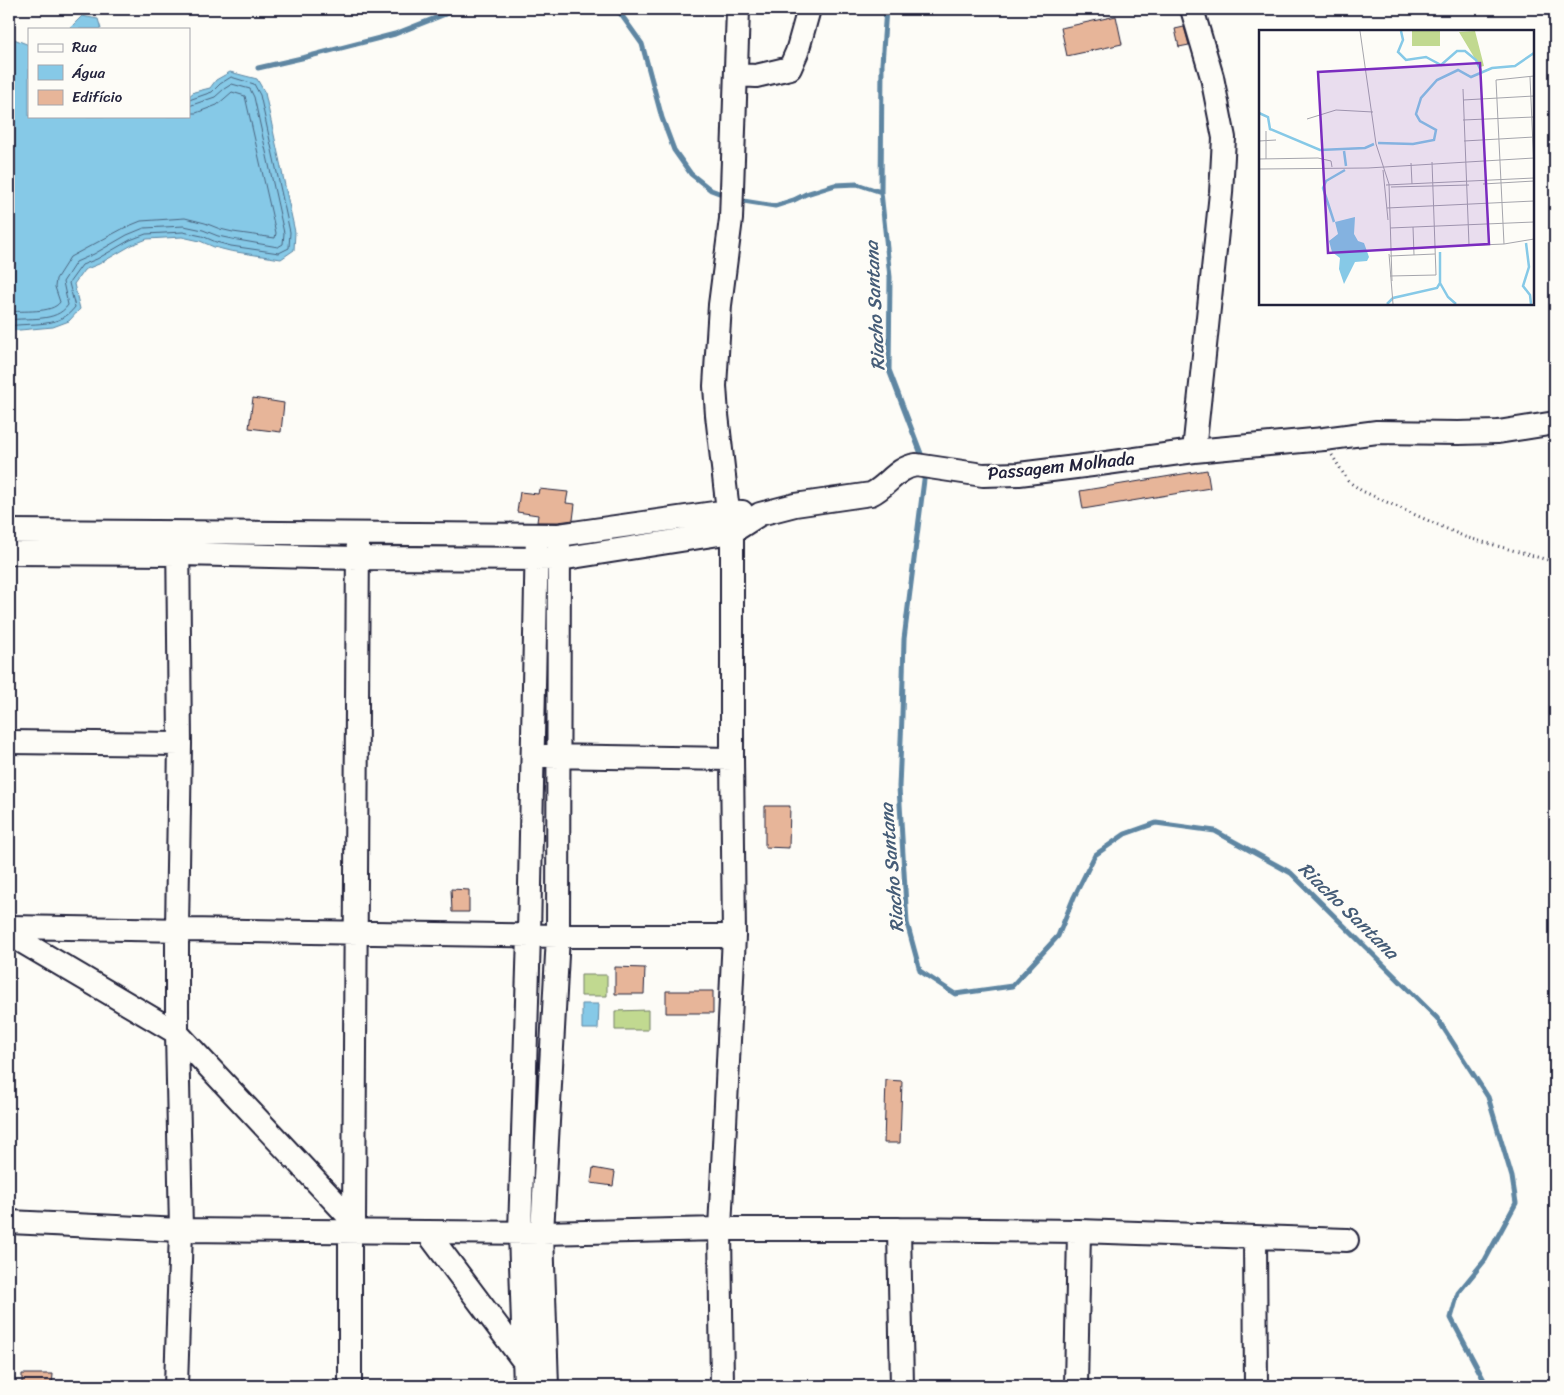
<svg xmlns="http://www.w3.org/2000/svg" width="1564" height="1395" font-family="Sriracha,sans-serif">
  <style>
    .green { fill: #c1d990; stroke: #727e66 }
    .water { fill: #86c9e7; stroke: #5e86a2 }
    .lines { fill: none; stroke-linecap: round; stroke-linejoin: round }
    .shore { stroke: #4a6580; stroke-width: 1 }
    .stream { stroke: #5e86a2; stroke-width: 5 }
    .building { fill: #e7b599; stroke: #22223b }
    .minor-casing { stroke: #22223b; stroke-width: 26 }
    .path { stroke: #22223b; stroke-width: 3; stroke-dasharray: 1 4; stroke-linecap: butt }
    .minor { stroke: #fdfcf7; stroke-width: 22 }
    .labels { text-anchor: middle; stroke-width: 5; stroke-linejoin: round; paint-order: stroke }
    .street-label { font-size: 18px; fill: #22223b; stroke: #fdfcf7 }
    .water-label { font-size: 19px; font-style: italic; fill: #455c77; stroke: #fdfcf7 }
    .inset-river { fill: none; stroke: #86c9e7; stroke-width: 2.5 }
    .inset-road { fill: none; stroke: #a5a5ac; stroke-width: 1 }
    .view { fill: #7b2cbf; fill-opacity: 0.15; stroke: #7b2cbf; stroke-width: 2.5 }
    .inset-edge { fill: none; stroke: #22223b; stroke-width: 2.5 }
  </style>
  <rect width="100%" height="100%" fill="#fdfcf7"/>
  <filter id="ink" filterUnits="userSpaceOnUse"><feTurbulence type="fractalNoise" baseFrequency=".02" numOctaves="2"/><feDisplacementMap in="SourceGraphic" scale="10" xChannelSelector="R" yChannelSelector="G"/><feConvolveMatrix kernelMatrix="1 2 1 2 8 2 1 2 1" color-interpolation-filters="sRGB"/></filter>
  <g filter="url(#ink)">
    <path class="green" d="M581 975H607V996H581Z
      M648 1010V1030H615V1011Z"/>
    <path class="water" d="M82 16 98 19 101 29H69Z
      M9 37 29 45V116H189V96L194 92 210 88 216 80 230 72 257 79 265 93 295 232 294 250 281 259 230 251 214 247 200 241 182 237 147 239 132 245 99 264 84 270 74 284 80 309 69 321 53 327 9 331Z
      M582 1004H599L598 1029H582Z"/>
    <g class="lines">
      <path class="shore" d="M9 312C22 310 52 314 60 302L55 287 56 279 70 257 124 228 141 221 185 218 205 223 220 229 233 232 275 238 276 233 245 96 232 92 217 105 196 113H189
        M9 320C28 317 56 323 68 305L63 282 76 262 94 254 127 235 144 228 184 226 203 230 218 236 232 239 278 247 283 244 284 233 254 97 250 89 232 84 224 89 215 97 189 106
        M9 326C32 322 59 329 75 307L69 283 82 265 97 259 130 240 146 234 183 232 202 236 216 242 231 246 279 253 289 248 290 232 260 95 254 84 231 77 220 84 212 92 189 100"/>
      <path class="stream" d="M612 9 620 13 642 44 662 118 674 150 691 174 711 190 727 196
        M886 9 882 64 881 192 890 277 889 370 923 459
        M258 68 306 57 395 34 458 9
        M737 200 775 206 794 200 806 194 835 185 857 184 881 192
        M925 472 904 639 902 716 899 787 907 923 920 971 955 994 1012 986 1058 936 1074 897 1095 855 1125 834 1156 823 1215 831 1291 873 1437 1018 1488 1097 1512 1177 1516 1203 1485 1260 1458 1293 1451 1318 1487 1386
        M1554 1386H1555"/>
    </g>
    <path class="building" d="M1116 16 1122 44 1067 56 1061 28Z
      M1184 27 1189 45 1179 47 1175 29Z
      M253 398 284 403 281 432 249 428Z
      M1207 470 1210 488 1083 509 1080 491Z
      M539 489 568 492 566 503 575 504 573 520 558 522H537L538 515 517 512 520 492 538 494Z
      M765 806H790L789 848 765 847Z
      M451 889 469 890V912H452Z
      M615 967 645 968 644 994H615Z
      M666 991H713V1013H666Z
      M886 1080 902 1081 900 1143H884Z
      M593 1168 615 1172 613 1186 591 1183Z
      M22 1374H53L52 1386H22Z"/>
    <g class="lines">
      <defs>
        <path id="minor" d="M1192 9 1212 77 1224 138 1221 193 1194 451
          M737 75 756 76 790 68 797 52 809 9
          M9 531 559 535 728 511 742 512
          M9 553 179 554 358 558 560 559 732 532 760 514 795 505 871 494C888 486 896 468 916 465L983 475 1019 474 1092 465 1194 451 1324 439 1377 432 1458 433 1498 432 1555 423
          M9 742 180 744
          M545 756 732 759
          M9 927 558 936H734
          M9 934 177 1033 354 1222
          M9 1222 181 1230 542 1233 720 1229H899L1079 1231 1347 1240
          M899 1229 902 1386
          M427 1232 525 1363
          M1255 1237 1256 1386
          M176 1386 181 1230 177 1033V928L180 744 178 533
          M350 1386V1231L354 1222 358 534
          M525 1386 520 1233 529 935 537 535
          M547 1386 542 1233 558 936 559 535
          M722 1386 720 1229 734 936 732 759V532L728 511 717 415 715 386 720 305 731 219 738 9
          M1076 1386 1079 1231"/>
      </defs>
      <use href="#minor" class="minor-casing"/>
      <path class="path" d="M1332 455 1348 481 1362 491 1465 537 1555 562"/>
      <use href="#minor" class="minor"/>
    </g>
  </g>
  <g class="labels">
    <g class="street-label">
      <text transform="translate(1061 466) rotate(-6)" y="6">Passagem Molhada</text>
    </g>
    <g class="water-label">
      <text transform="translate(874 306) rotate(-93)" y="7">Riacho Santana</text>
      <text transform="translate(891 868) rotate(-95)" y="7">Riacho Santana</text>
      <text transform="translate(1349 910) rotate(44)" y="7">Riacho Santana</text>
    </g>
  </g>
  <g transform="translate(1259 30)">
    <rect width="275" height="275" fill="#fdfcf7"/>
    <path d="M153 1H181V16H153ZM216 1 225 36 221 37 200 2Z" fill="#c1d990"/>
    <path d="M96 187 95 204 99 211 105 213 110 227 108 231 96 232 85 254 80 239 81 228 73 222 70 211 79 204 76 192Z" fill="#86c9e7"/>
    <path class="inset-river" d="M142 1 144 10 139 22 147 30 167 27 182 35 198 21H206L217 30 222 41M0 83 9 87 11 99 61 120 106 118 115 114M119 113 154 114 175 110 177 100 161 91 157 84 162 68 178 50 199 40 212 47 233 38 256 36 275 23M85 121 87 136M75 192 64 158 67 151 86 140M267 213 270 237 264 256 271 265 272 274M181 253 189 267 197 274M128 274 134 268 178 258 181 253V222"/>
    <path class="inset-road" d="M101 1 117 114 130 154 133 251M271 47 275 140M204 59 210 215M204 70 275 66M48 89 77 80 114 82M204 90 275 87M7 101V129M0 111 17 110M205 111 275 107M0 129 59 128 72 131 73 137M152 133 153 154M0 139 109 138 275 128M124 140 129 190M224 154 275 151M127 155 275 148M132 157 210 155M128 178 275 171M154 197 155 225M131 198 275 192M245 214 237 50 275 46M176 217 245 214 275 209M130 224 134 274M131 226 176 224M131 246 177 245 173 132"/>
    <path class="view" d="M221 33 230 214 69 223 59 42Z"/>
    <rect width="275" height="275" class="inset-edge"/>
  </g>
  <rect width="1564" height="1395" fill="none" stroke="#fdfcf7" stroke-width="30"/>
  <rect x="15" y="15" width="1534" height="1365" fill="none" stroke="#22223b" stroke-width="2" filter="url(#ink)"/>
  <rect x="28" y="28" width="162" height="90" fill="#fdfcf7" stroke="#a5a5ac"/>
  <rect x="38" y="44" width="25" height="8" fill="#fdfcf7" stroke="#a5a5ac"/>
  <text x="72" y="52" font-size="15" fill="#22223b">Rua</text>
  <rect x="38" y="65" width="25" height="15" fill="#86c9e7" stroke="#a5a5ac"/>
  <text x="72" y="78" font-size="15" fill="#22223b">Água</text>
  <rect x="38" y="90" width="25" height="15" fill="#e7b599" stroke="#a5a5ac"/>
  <text x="72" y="102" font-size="15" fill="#22223b">Edifício</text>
</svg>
